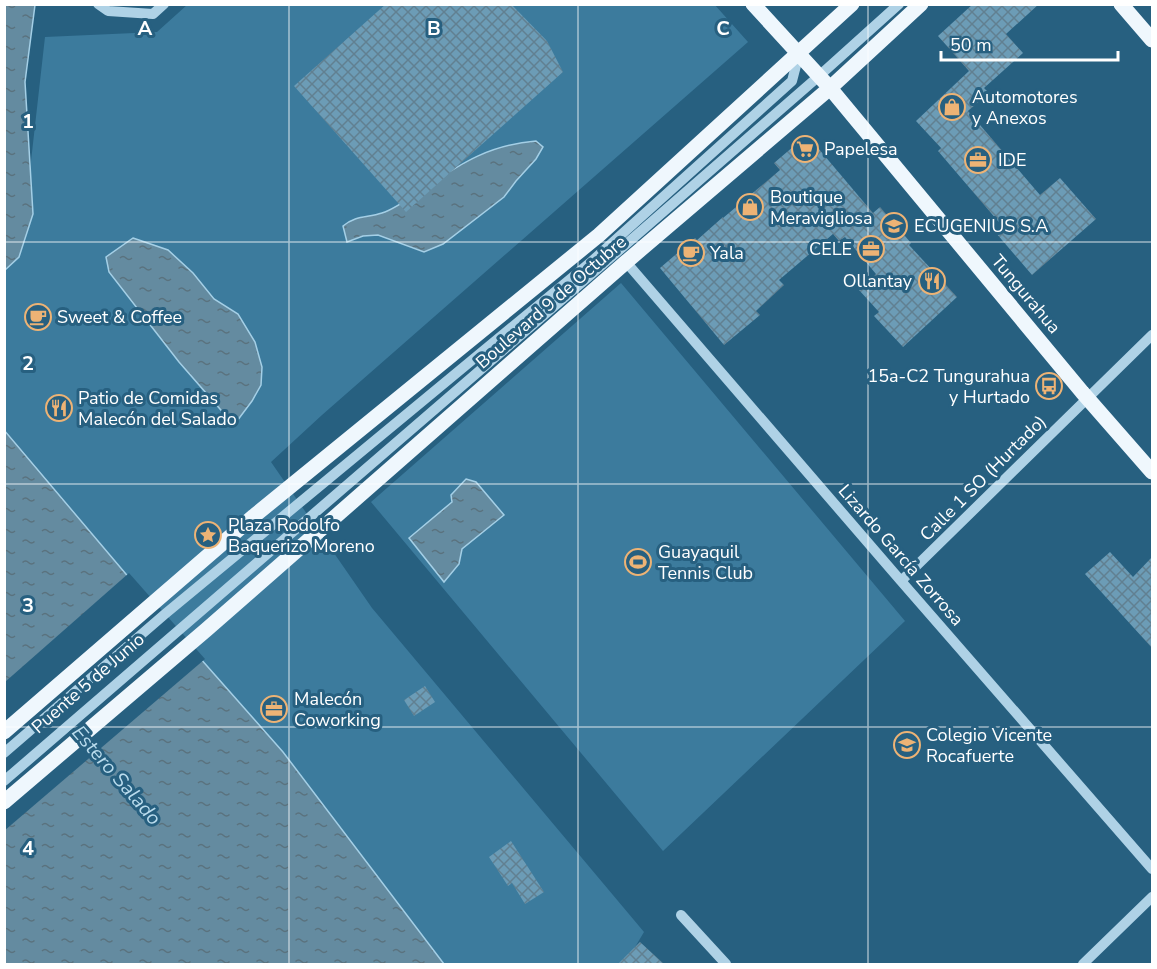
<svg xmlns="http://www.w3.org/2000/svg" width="1157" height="969" font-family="'Nunito Sans',sans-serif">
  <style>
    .green { fill: #3c7b9d }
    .water { fill: url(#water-ripples); stroke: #a4cfe6; stroke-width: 1.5 }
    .pier { fill: #276080 }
    .building { fill: url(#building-cross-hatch) }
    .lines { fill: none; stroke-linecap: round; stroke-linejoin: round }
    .minor { stroke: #afd2e6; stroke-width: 10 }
    .major { stroke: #eff7fd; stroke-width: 15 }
    .grid { fill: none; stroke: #fff; stroke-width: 1.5; stroke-opacity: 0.55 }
    .labels { text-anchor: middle; stroke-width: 6; stroke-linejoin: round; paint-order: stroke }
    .poi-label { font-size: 18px; fill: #fff; stroke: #276080; text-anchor: start }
    .street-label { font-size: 18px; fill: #fff; stroke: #276080 }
    .water-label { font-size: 20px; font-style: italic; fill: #badced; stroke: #276080 }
    .grid-label { font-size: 20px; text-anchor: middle; font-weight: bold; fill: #fff; stroke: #276080; stroke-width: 6; stroke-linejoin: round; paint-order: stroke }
  </style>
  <defs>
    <pattern id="water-ripples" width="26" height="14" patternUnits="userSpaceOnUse" patternTransform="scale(1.5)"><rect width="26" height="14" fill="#648ba0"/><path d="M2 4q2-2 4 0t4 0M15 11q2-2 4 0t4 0" fill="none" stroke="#5a727e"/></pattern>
    <pattern id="building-cross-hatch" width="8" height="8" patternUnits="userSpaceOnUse" patternTransform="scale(1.5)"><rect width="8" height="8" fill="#6c9cb6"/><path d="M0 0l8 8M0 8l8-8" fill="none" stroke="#618091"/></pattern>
  </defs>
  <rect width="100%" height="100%" fill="#276080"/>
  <path class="green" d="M714 4 748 42 322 415 271 462 372 608 644 932 625 964H444L296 775 5 430 4 270 19 257 33 214 30 170 45 37 157 32 187 5Z
    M621 283 905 621 663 851 371 502Z"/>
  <path class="water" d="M5 4 35 5 25 82 33 214 19 257 5 270Z
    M536 141 543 147 536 159 516 181 504 197 443 244 424 252 378 235 363 236 347 242 343 226C356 215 367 218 382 213 395 209 414 195 426 187 463 162 490 145 536 141Z
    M133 238 168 250 193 273 214 299 238 314 255 342 262 367 261 385 252 401 234 425 179 362 109 272 106 257Z
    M4 430 131 580 283 752 444 964H5Z
    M466 479 476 482 504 515 462 549 459 564 444 582 409 538 452 502 451 495Z"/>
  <path class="pier" d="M129 573 205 659 4 831 5 682Z"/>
  <path class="building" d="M386 4H511L547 41 563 72 406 212 294 86Z
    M973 4H1039L1006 34 1023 53 984 88 989 93 968 111 1040 195 1060 178 1096 219 1032 275 996 233 1003 227 938 151 941 148 916 121 969 71 938 36Z
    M807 135 873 213 880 207 911 243 909 245 957 297 903 347 874 316 879 312 859 290 876 274 845 237 839 241 833 234 779 280 784 285 756 311 760 315 724 345 660 268 695 238 697 240 723 217V218L780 170 774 163Z
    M1110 552 1133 577 1152 557V648L1085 574Z
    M425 686 435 702 414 716 404 700Z
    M511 841 544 892 525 904 512 883 508 886 489 857Z
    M640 942 664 964H618Z"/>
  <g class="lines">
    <path class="minor" d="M98 4 108 11 153 14 164 4
      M626 262 901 581 1152 869
      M901 581 1152 335
      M4 753 165 614 592 261 792 81 799 54
      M4 781 616 253 819 76 899 4
      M681 915 726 964
      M1083 964 1152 897"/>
    <path class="major" d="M753 4 830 88 1082 392 1152 472
      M1121 4 1152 40
      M4 732 254 516 599 235 852 4
      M4 802 206 630 626 262 830 88 921 4"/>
  </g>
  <path class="grid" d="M289 4V964M578 4V964M868 4V964M4 242H1152M4 484H1152M4 727H1152"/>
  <defs>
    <symbol id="shop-ring" viewBox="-11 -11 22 22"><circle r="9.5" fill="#276080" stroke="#edb375" stroke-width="1.5"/><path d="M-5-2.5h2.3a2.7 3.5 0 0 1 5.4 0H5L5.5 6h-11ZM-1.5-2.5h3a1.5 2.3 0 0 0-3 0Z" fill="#edb375"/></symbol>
    <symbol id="supermarket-ring" viewBox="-11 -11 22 22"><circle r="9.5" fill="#276080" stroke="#edb375" stroke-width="1.5"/><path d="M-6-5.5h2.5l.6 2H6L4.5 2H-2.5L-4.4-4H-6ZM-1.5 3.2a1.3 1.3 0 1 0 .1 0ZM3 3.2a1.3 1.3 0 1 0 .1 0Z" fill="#edb375"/></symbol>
    <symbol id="office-ring" viewBox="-11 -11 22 22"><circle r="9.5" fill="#276080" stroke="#edb375" stroke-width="1.5"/><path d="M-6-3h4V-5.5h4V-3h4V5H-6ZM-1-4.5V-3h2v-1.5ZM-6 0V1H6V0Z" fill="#edb375"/></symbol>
    <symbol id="university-ring" viewBox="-11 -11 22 22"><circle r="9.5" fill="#276080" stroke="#edb375" stroke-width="1.5"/><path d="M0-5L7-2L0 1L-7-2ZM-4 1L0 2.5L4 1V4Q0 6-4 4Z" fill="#edb375"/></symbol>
    <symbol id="cafe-ring" viewBox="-11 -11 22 22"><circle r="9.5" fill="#276080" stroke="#edb375" stroke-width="1.5"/><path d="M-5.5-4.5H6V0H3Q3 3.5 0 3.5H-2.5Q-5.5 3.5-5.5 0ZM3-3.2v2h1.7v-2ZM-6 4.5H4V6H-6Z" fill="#edb375"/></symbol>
    <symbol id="restaurant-ring" viewBox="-11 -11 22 22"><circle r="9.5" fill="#276080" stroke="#edb375" stroke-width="1.5"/><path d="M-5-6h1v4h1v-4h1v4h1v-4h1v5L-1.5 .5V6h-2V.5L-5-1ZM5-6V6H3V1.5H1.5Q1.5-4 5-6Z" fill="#edb375"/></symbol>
    <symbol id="bus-ring" viewBox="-11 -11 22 22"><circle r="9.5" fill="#276080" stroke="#edb375" stroke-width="1.5"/><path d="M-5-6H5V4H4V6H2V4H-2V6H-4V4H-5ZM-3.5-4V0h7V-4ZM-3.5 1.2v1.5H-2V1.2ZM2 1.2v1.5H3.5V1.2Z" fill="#edb375"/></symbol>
    <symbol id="sight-ring" viewBox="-11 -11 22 22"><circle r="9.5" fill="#276080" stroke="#edb375" stroke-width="1.5"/><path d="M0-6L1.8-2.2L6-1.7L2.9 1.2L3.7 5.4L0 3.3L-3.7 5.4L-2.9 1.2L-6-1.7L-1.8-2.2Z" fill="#edb375"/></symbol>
    <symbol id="stadium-ring" viewBox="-11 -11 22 22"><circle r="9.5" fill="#276080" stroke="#edb375" stroke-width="1.5"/><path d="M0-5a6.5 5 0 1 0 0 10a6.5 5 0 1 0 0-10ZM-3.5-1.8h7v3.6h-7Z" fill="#edb375"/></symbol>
    <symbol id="school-ring" viewBox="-11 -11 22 22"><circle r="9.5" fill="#276080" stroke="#edb375" stroke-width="1.5"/><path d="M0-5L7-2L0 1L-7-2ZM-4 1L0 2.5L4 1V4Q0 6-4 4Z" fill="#edb375"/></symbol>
  </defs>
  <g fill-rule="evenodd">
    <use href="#shop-ring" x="937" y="92" width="30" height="30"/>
    <use href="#supermarket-ring" x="790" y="134" width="30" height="30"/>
    <use href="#office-ring" x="963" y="145" width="30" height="30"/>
    <use href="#shop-ring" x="735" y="192" width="30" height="30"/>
    <use href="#university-ring" x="879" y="211" width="30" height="30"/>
    <use href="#office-ring" x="856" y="234" width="30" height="30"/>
    <use href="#cafe-ring" x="676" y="238" width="30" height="30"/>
    <use href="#restaurant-ring" x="917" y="266" width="30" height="30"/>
    <use href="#cafe-ring" x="23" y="302" width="30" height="30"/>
    <use href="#bus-ring" x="1034" y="371" width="30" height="30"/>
    <use href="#restaurant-ring" x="44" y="393" width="30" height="30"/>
    <use href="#sight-ring" x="193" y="520" width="30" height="30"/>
    <use href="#stadium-ring" x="623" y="547" width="30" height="30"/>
    <use href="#office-ring" x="259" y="694" width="30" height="30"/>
    <use href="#school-ring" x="892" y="730" width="30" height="30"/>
  </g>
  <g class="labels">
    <g class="poi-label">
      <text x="972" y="103">Automotores<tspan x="972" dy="21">y Anexos</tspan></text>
      <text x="824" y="155">Papelesa</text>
      <text x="998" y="166">IDE</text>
      <text x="770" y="203">Boutique<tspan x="770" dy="21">Meravigliosa</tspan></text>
      <text x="914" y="232">ECUGENIUS S.A</text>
      <text x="852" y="255" text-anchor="end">CELE</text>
      <text x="710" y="259">Yala</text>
      <text x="912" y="287" text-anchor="end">Ollantay</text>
      <text x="57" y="323">Sweet &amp; Coffee</text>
      <text x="1030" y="382" text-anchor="end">15a-C2 Tungurahua<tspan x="1030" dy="21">y Hurtado</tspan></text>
      <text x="78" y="404">Patio de Comidas<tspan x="78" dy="21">Malecón del Salado</tspan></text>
      <text x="228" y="531">Plaza Rodolfo<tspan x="228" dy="21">Baquerizo Moreno</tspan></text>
      <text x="658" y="558">Guayaquil<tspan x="658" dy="21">Tennis Club</tspan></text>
      <text x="294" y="705">Malecón<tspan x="294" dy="21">Coworking</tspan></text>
      <text x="926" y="741">Colegio Vicente<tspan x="926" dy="21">Rocafuerte</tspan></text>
    </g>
    <g class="street-label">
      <text transform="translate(1026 294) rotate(50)" y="6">Tungurahua</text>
      <text transform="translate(551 302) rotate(-41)" y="6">Boulevard 9 de Octubre</text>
      <text transform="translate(983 478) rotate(-45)" y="6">Calle 1 SO (Hurtado)</text>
      <text transform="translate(901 555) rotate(49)" y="6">Lizardo García Zorrosa</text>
      <text transform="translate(88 683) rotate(-41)" y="6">Puente 5 de Junio</text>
    </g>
    <g class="water-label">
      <text transform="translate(117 775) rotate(49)" y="7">Estero Salado</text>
    </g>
  </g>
  <g class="grid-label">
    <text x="145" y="35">A</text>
    <text x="434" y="35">B</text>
    <text x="723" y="35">C</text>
    <text x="28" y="128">1</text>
    <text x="28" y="370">2</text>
    <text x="28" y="612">3</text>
    <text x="28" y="855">4</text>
  </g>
  <rect width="1157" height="969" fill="none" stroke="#ffffff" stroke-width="12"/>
  <path d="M941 51v9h177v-9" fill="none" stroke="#ffffff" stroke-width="3"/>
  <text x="950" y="51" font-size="18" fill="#ffffff" stroke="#276080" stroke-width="4.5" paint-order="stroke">50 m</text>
</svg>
